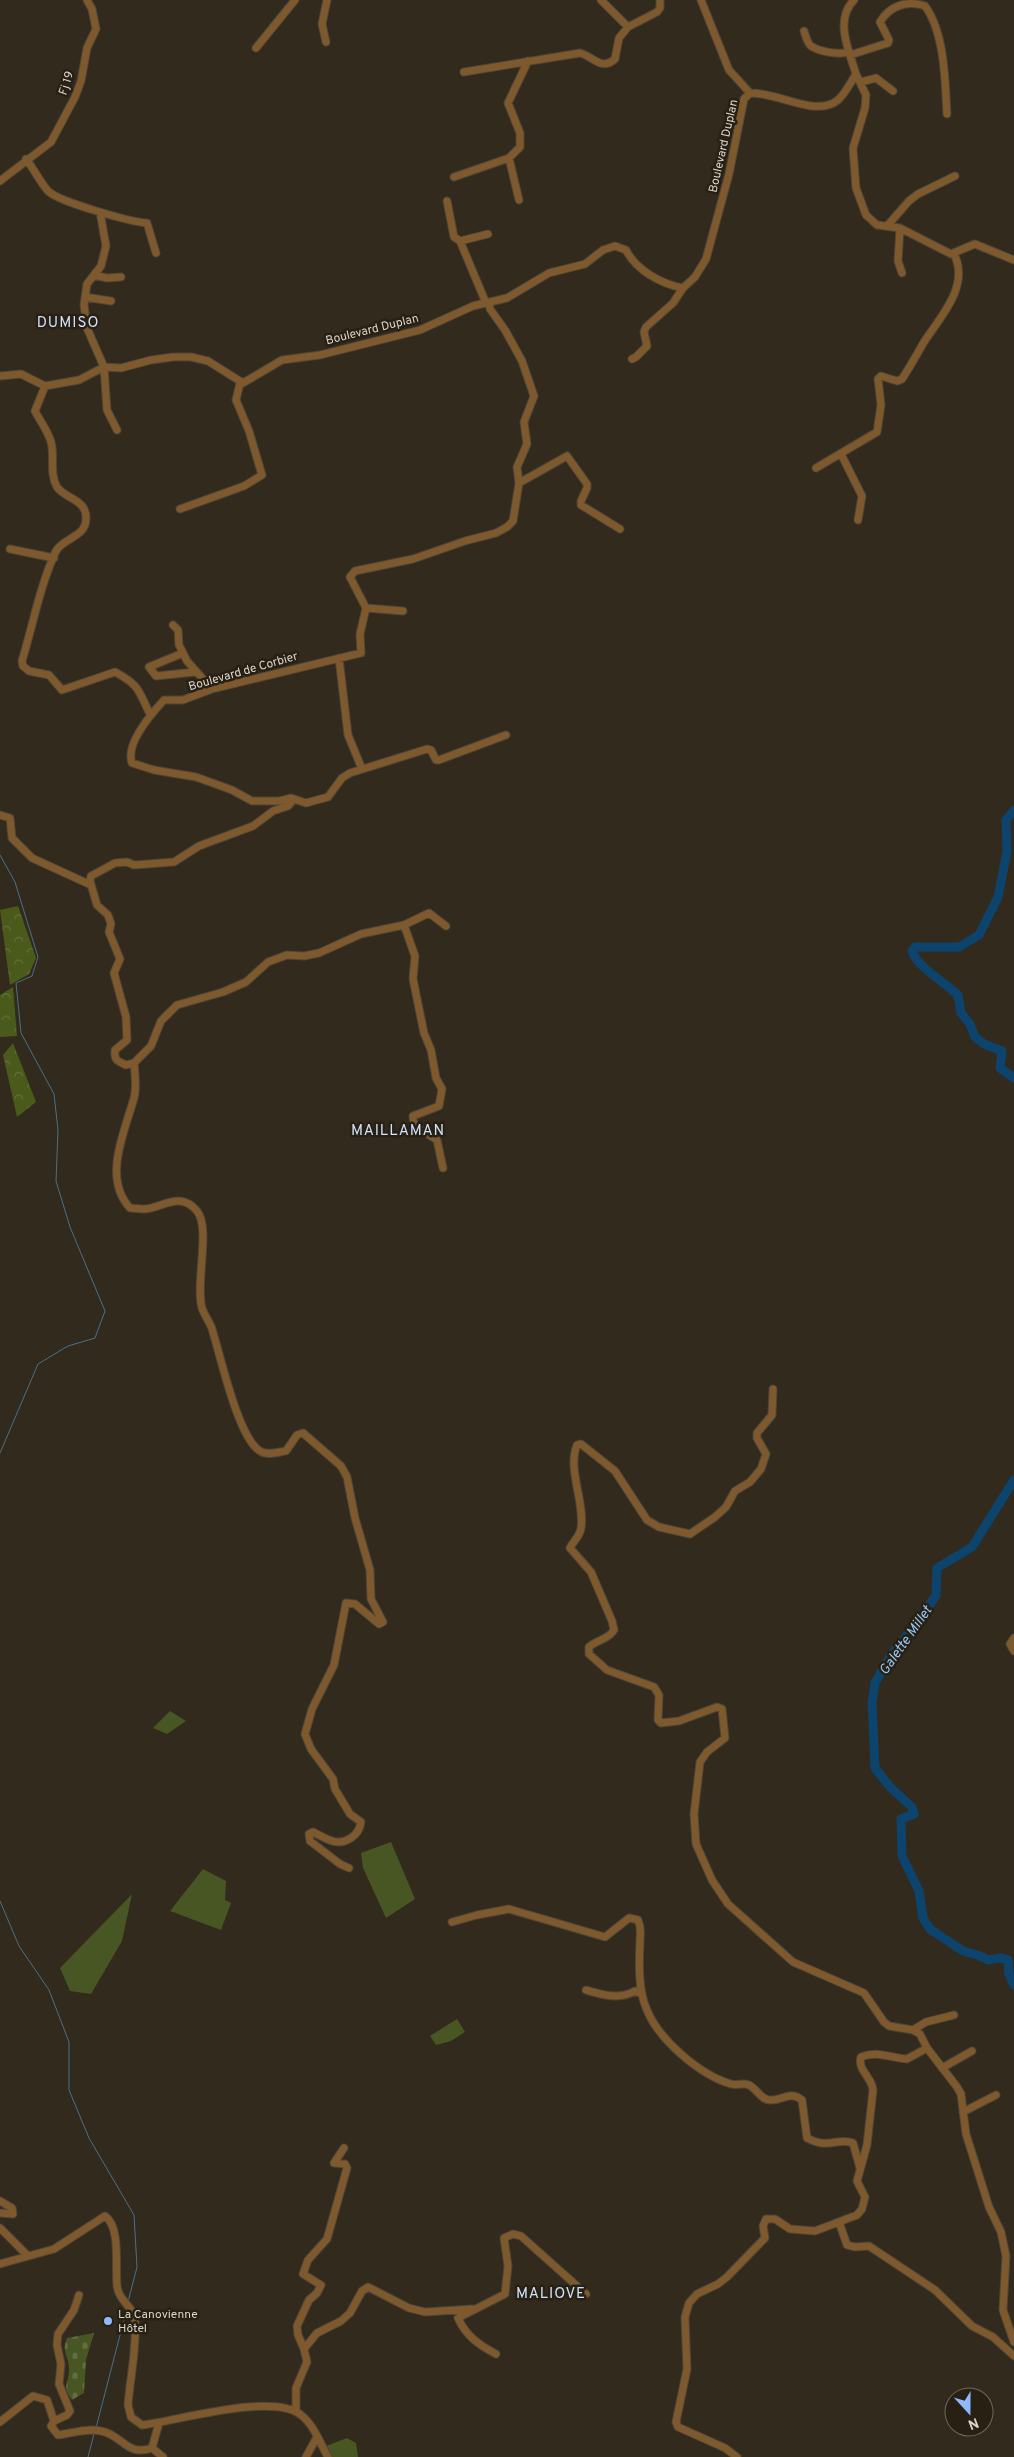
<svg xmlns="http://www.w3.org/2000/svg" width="1014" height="2457" font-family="Overpass,sans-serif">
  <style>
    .forest { fill: url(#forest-crowns) }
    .cemetery { fill: url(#cemetery-stones) }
    .park { fill: #485624 }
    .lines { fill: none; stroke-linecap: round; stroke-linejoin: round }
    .stream { stroke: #4a708a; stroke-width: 1 }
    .river { stroke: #0d446e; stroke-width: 9 }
    .minor-casing { stroke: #4d4538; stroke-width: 9 }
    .minor { stroke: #7d592d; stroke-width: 7 }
    .poi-dot { fill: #8eb9fc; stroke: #282013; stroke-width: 2 }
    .labels { text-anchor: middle; stroke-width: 5; stroke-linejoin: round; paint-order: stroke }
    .street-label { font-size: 12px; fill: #dad5cc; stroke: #282013 }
    .poi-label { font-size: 12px; fill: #dad5cc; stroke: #282013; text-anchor: start }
    .water-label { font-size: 14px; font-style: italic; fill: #94c7f6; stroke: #282013 }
    .quarter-label { font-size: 15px; letter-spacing: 1px; fill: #d0e1fb; stroke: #282013 }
  </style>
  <defs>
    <pattern id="forest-crowns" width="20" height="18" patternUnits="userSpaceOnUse" patternTransform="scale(1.25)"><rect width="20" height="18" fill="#495a1a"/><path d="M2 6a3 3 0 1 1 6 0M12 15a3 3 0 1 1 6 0" fill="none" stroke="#63713a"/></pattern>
    <pattern id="cemetery-stones" width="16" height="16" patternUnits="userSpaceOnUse" patternTransform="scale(1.25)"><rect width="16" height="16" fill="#485624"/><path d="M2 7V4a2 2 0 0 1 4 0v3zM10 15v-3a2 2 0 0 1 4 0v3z" fill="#626d43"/></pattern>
  </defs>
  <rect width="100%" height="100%" fill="#322a1c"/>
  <path class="forest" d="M18 906 36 958 29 974 10 985 0 910Z
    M13 987 17 1036 0 1037V995Z
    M13 1043 36 1102 17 1117 3 1055Z"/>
  <path class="cemetery" d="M94 2333 86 2360 84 2393 72 2400C61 2385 69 2384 69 2369 69 2355 61 2353 67 2338Z"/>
  <path class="park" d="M170 1711 186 1721 167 1734 153 1728Z
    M391 1842 415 1899 386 1918 363 1868 361 1853Z
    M203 1869 226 1881 225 1900 231 1903 221 1930 170 1911Z
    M132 1894 122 1941 91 1994 70 1991 60 1968Z
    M457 2019 465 2032 451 2041 436 2045 430 2036Z
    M347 2438 356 2443 358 2457H332L326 2446Z"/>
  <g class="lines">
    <path class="stream" d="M0 855 15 882 38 957 32 976 16 983 21 1033 54 1094 58 1130 56 1181 70 1227 105 1311 95 1338 68 1346 38 1364 0 1453
      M0 1901 19 1946 49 1990 69 2042V2090L89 2138 134 2215 137 2267 128 2302
      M96 2428 127 2308
      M88 2457 94 2434"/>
    <path class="river" d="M1014 810 1006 820 1007 851 998 897 979 935 959 947H915L912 951C916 966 946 983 958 995L961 1013 970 1024 975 1037 984 1044 1002 1051 1000 1068 1014 1078
      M1014 1480 972 1547 937 1568 936 1595 924 1614 891 1655 875 1683 872 1703 875 1768 890 1787 912 1807 914 1814 901 1819 902 1856 919 1891 923 1918 930 1929 963 1951 978 1955 988 1960 1001 1958 1008 1960 1009 1974 1014 1985"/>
    <defs>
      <path id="minor" d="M601 0 628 27
        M701 0 729 70 750 93
        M804 31C806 36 807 43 811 46 820 52 839 55 849 52
        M326 42 322 24 327 0
        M256 48 295 0
        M850 55 888 43 889 40 880 22C890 5 908 0 925 6 945 33 945 82 947 114
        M464 72 580 53C594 57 601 71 615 59L619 38 628 27 657 12 660 8V0
        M856 74 866 95 865 108 853 148 856 188 866 215 877 225 900 228 951 254 975 244 1014 260
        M861 82 876 78 893 91
        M509 158 519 200
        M26 159C34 169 40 182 48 191 59 202 131 222 147 223L156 253
        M454 177 509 158 520 147V133L508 103 528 61
        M0 181 51 142 75 97 81 81 87 48 96 29 92 9 87 0
        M447 201 454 237 460 241 486 303
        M100 212 106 246 101 266 87 284 84 305 87 328 104 367 107 410 117 430
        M887 226 909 201 918 194 955 176
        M900 228 898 261 902 273
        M460 241 488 234
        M94 275 107 278 121 277
        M85 297 111 301
        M489 302 490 309 505 330 522 361 534 396 524 422 527 444 517 467 519 483 513 521 507 527 496 533 465 541 413 559 355 571 350 577 366 608 360 634 361 653 212 689 183 700H164C152 713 125 744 132 763L154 770 196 777 232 790 252 801H279L291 798 306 803 328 797 342 778 350 773 427 749 431 750 436 760H439L506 735
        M632 359 636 357 647 346 644 332 646 327 673 303 683 288
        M0 376 21 374 45 386
        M841 454 862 496 858 520
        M816 468 877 432 881 405 878 379 881 376 897 381 902 379C910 367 917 354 924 342 941 316 970 286 954 254
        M519 483 567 456 587 484V488L581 501V505L620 529
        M180 509 244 486 262 475 249 431 236 400 240 383
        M10 549 54 558
        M366 608 403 611
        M173 625 178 630 179 645 187 661 212 689
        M183 653 149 667 156 676 195 672
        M339 658 348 735 362 769
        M150 714C138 691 141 686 115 672L62 690 49 675 29 671 23 666 22 661C33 625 40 585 56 551 63 538 86 537 86 519 87 499 65 499 57 487 49 473 55 456 51 442 48 431 40 421 35 411L45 386 79 380 104 367 121 368 151 360 173 357H191L208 361 243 383 282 360 320 355 420 330 473 306 507 298 549 273 585 264 603 250 615 246 626 250C636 270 661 284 683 288L695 277 706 259 729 174 744 99 750 93C778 92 816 118 838 100 845 94 851 82 856 74 849 51 834 20 854 0
        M0 815 10 818 12 838 32 858 91 885
        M404 925 415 956 413 979 424 1033 431 1050 436 1078 442 1089 439 1106 413 1116 414 1125 437 1140 443 1168
        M134 1063 126 1065C117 1061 114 1060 115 1050L127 1040 126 1017 114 973 120 959 109 932 111 924 108 915 97 905 90 881 91 876 115 863 127 862 134 865 174 862 199 846 253 826 273 811 288 806 294 799
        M773 1389 772 1415 757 1433V1438L766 1454 761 1469 750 1482 735 1491 726 1507 715 1517 690 1534 659 1527 647 1520 615 1471 581 1444 577 1445C567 1469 585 1502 581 1528 580 1537 573 1541 570 1548L591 1572 612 1621 614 1630C608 1640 596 1640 589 1647V1654L607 1670 654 1687 659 1695 658 1720 661 1723 679 1721 717 1707 722 1709 725 1738 707 1752 700 1762 694 1814 696 1844 712 1880 728 1904 793 1962 864 1993 884 2022 889 2026 913 2030 920 2034 927 2048 957 2087 961 2094 966 2134 989 2207 1001 2232 1006 2256 1003 2310 1014 2342
        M1014 1638 1010 1644 1014 1651
        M349 1868 340 1864 310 1841 309 1834 313 1832C327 1839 337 1847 351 1838 357 1834 360 1829 361 1822L350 1814 335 1789 333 1779 311 1749 305 1734 312 1709 334 1665 346 1603 355 1604 379 1624 383 1622 371 1599 370 1570 355 1518 347 1477 341 1466 303 1433 297 1435 286 1451C278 1452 267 1456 260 1451 238 1438 220 1354 212 1329 210 1322 204 1315 202 1308 195 1284 211 1228 197 1211 180 1191 164 1207 145 1209 140 1209 134 1208 130 1208 102 1178 125 1131 134 1098 137 1087 135 1074 134 1063L151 1046 161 1021 177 1005 223 992 246 982 268 962 287 955 304 956 319 953 361 934 404 925 429 913 446 926
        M452 1922 477 1915 509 1909 605 1937 629 1918 638 1920C642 1929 640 1933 640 1942 639 1962 638 1991 647 2010 659 2040 700 2075 731 2084 737 2086 742 2082 749 2085 757 2089 761 2100 770 2100 783 2101 789 2090 802 2100L807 2138C829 2150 837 2137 853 2143L860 2168
        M586 1990C603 1995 619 2000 635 1991L642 1994
        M913 2030 926 2022 954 2015
        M942 2068 972 2051
        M963 2112 996 2095
        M0 2201 12 2208 13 2214 0 2213
        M839 2222 847 2245 855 2247 869 2246 935 2290 972 2326 993 2337 1014 2356
        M0 2228 28 2256
        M0 2264 54 2249 105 2216C121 2227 115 2267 117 2285 118 2301 134 2306 135 2321 137 2348 130 2378 128 2405L131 2417 142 2425C177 2421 273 2392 301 2415 314 2425 320 2443 328 2457
        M79 2295 74 2310 58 2334 57 2345 61 2364 59 2384 70 2411 67 2415 54 2421 51 2426 58 2435C72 2433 87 2428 101 2431 123 2435 126 2457 152 2448L159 2423
        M304 2349 317 2333 341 2321 350 2313 362 2291 368 2287 409 2308 425 2312 472 2309
        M496 2354C479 2345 466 2336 458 2318L505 2294 508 2266 504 2238 513 2234 521 2236 586 2294
        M296 2411V2388L307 2362 304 2349 298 2335 297 2326 309 2300 317 2293 321 2285 303 2274 308 2260 327 2239 347 2168 345 2164 334 2163 344 2148
        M0 2422 33 2396 47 2400 54 2421
        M152 2448 163 2457
        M306 2457 317 2437
        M737 2457 725 2448 678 2427 676 2422 687 2369 685 2317 689 2303 697 2294 718 2284 727 2277 765 2238 763 2226 766 2219H775L790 2229 815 2231 857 2215 862 2209 865 2197 857 2181 867 2145 873 2090C872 2077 857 2070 861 2057 877 2050 890 2058 907 2059L927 2048"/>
    </defs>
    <use href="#minor" class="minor-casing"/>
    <use href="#minor" class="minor"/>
  </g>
  <circle class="poi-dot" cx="108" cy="2321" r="5"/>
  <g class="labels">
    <g class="street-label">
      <text transform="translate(66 83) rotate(-72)" y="4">Fj 19</text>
      <text transform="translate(723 146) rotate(-77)" y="4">Boulevard Duplan</text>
      <text transform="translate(372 329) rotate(-14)" y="4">Boulevard Duplan</text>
      <text transform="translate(243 671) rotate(-16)" y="4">Boulevard de Corbier</text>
    </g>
    <g class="poi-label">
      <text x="118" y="2318">La Canovienne<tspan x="118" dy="14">Hôtel</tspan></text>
    </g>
    <g class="water-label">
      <text transform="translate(905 1640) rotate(-55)" y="5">Galette Millet</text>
    </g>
    <g class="quarter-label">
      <text x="68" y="327">DUMISO</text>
      <text x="398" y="1135">MAILLAMAN</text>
      <text x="551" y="2298">MALIOVE</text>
    </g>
  </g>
  <g transform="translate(969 2412) rotate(159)"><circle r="24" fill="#282013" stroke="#6f685d"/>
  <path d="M0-4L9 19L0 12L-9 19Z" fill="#8eb9fc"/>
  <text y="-8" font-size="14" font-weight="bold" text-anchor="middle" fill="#dad5cc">N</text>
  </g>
</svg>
